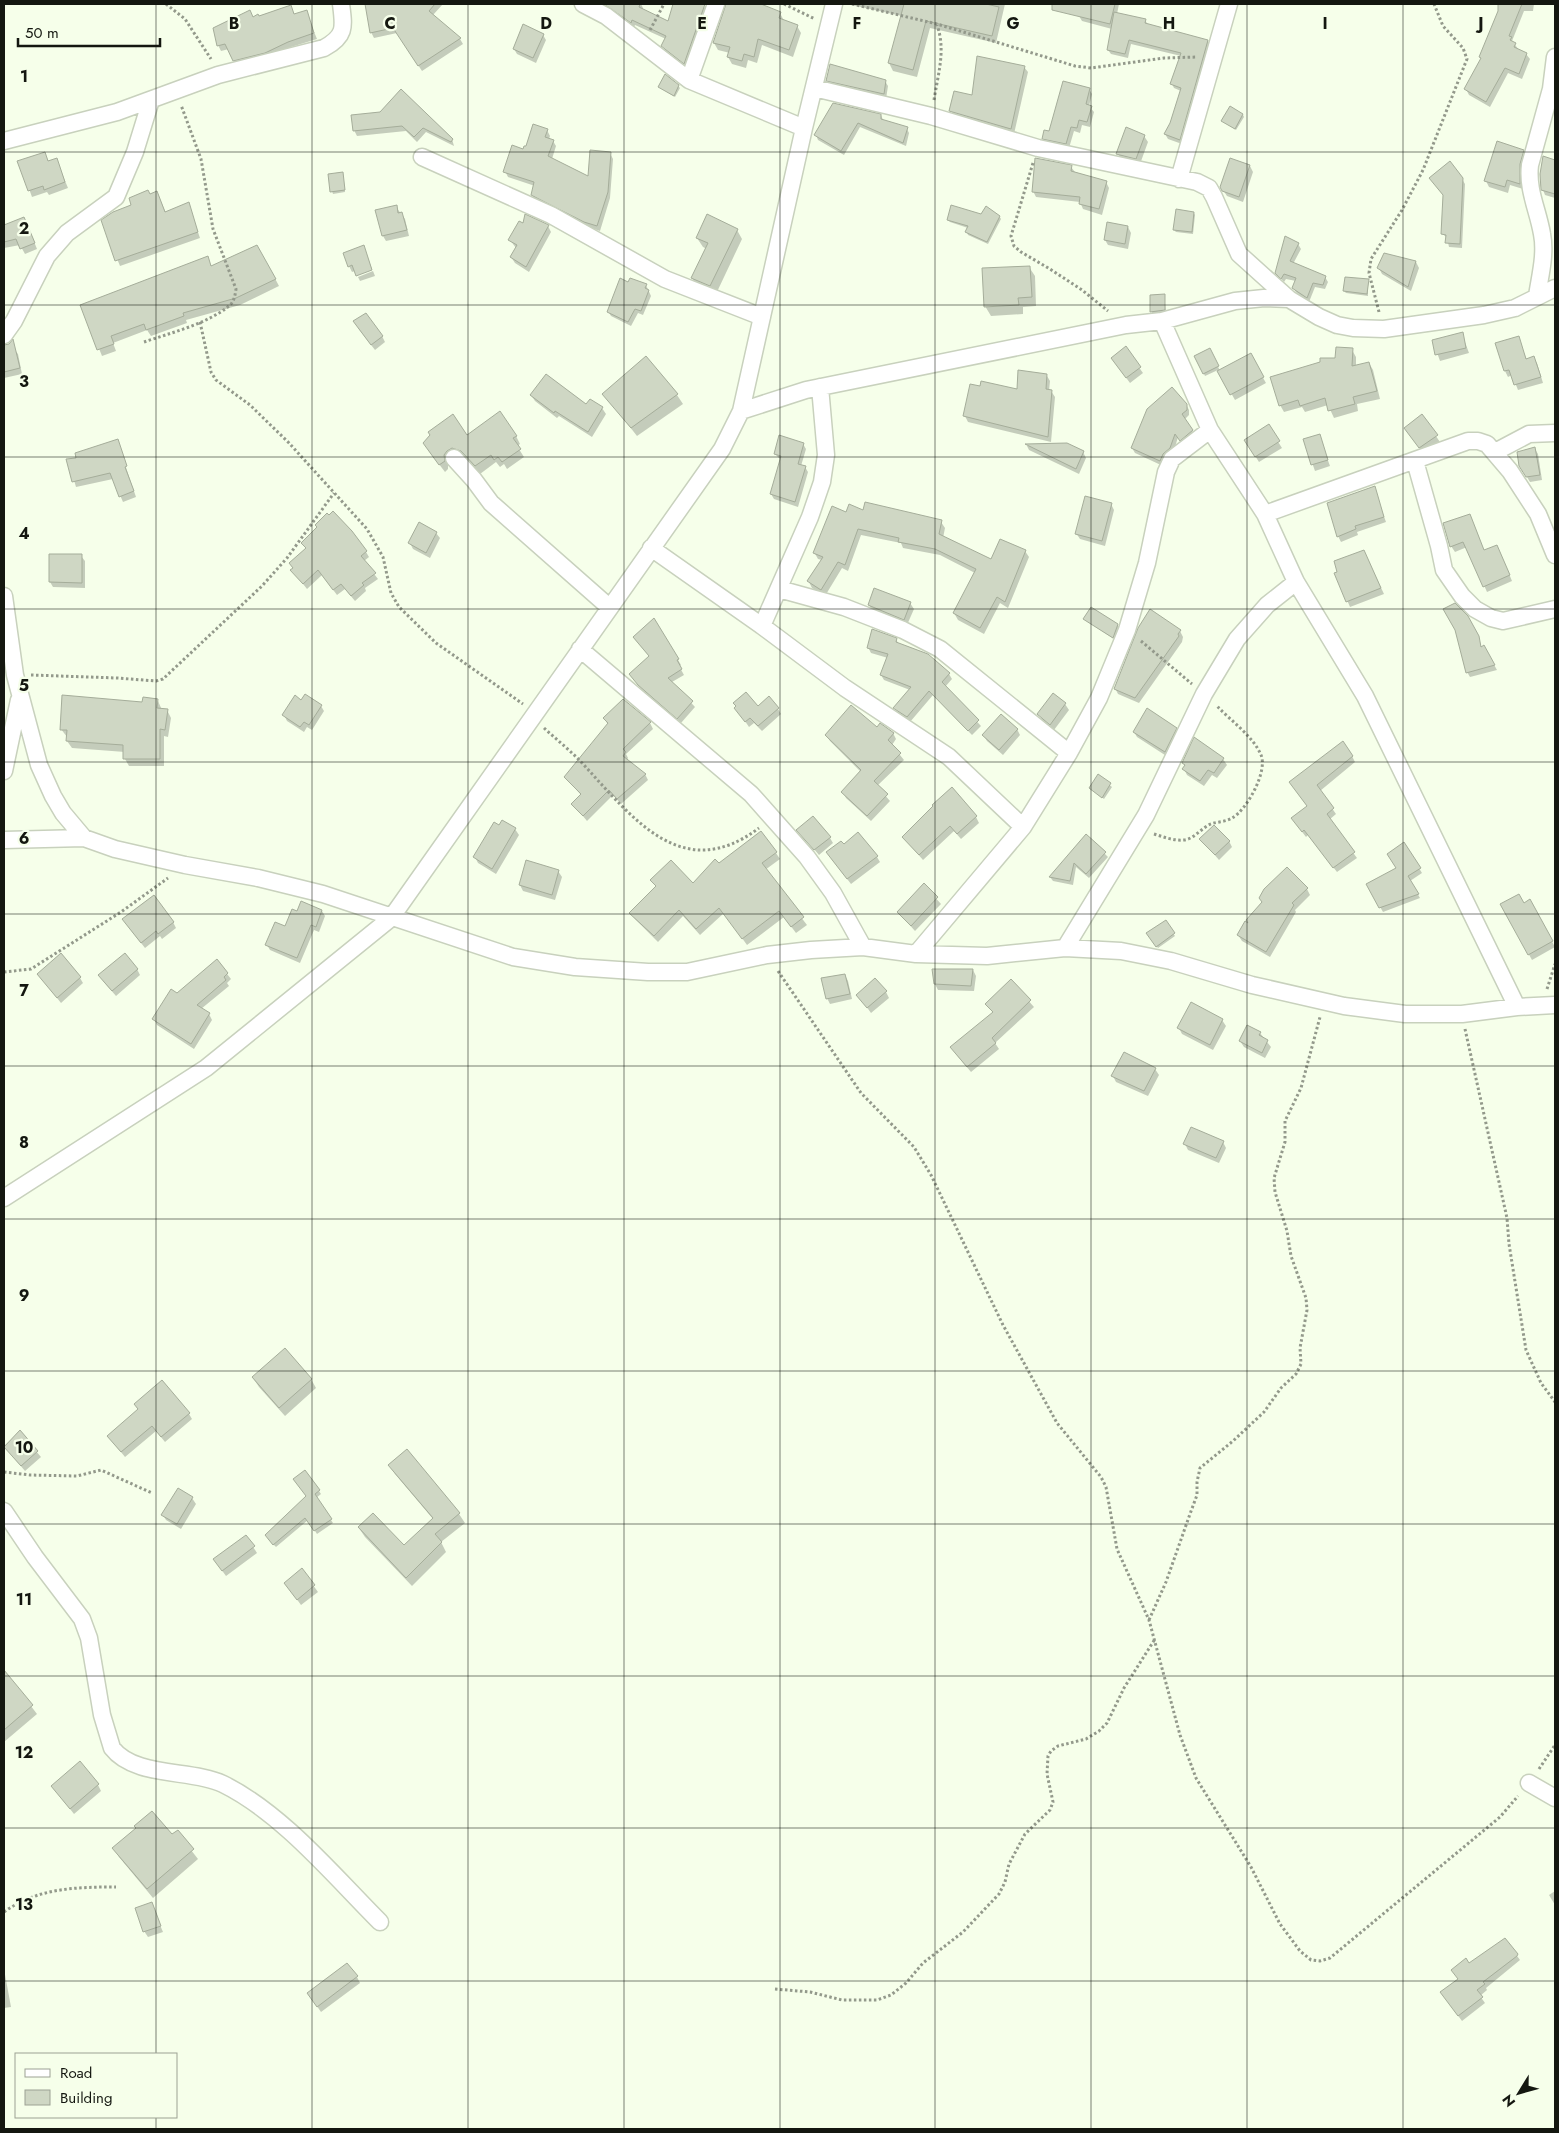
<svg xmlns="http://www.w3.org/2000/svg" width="1559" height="2133" font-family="Jost,sans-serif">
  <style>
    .shadow { fill: #0003 }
    .building { fill: #cfd7c4; stroke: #a5ad9a }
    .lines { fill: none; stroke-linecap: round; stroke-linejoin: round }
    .street-casing { stroke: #c8d1bd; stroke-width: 19 }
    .path { stroke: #93998b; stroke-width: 3; stroke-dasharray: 2.5 2.5; stroke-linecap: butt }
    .street { stroke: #fff; stroke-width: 16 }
    .grid { fill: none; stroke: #141710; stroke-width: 1; stroke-opacity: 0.55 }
    .grid-label { font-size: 16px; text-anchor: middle; font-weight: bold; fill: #141710; stroke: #f6ffea; stroke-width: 4.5; stroke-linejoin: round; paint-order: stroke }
  </style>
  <rect width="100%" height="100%" fill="#f6ffea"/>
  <path class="shadow" d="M374 4H443L433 15 460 39 463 44 422 71 397 33 374 38 371 32 366 5Z
    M599 4H641L643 8 642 10 669 23 675 4H696L704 6 707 12 687 68 666 51 662 46 666 39 635 25 634 27 615 12Z
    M727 4H764V6L780 13 784 21 797 26 801 33 793 57 762 45 757 63 748 60 746 68 732 64 728 57 730 53 718 50 714 43Z
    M847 4H1005L996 43 930 28 917 77 893 71 889 63 902 16Z
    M1082 4H1119L1117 14 1145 20 1148 25 1208 41 1210 46 1182 144 1168 139 1165 134 1171 123 1181 91 1174 88 1172 84 1181 56 1131 44 1128 58 1111 54 1108 50 1112 29 1082 21 1079 16Z
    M1500 4H1534L1533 11H1524L1512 41 1519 50 1526 54 1530 59 1522 79 1508 73 1490 107 1469 95 1466 89 1482 60 1480 57 1499 11Z
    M290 6 295 16 306 12 317 39 291 47 268 58 238 66 229 49 221 51 218 45 253 18Z
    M543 35 546 40 536 63 517 54 514 49Z
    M1024 67 1028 72 1014 134 954 116 951 111Z
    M827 80 885 81 888 86 886 99 830 85Z
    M678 86 680 88 675 97 659 87Z
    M1089 89 1092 94 1089 106 1094 112 1090 127 1082 125 1080 133 1074 131 1069 148 1046 144 1043 138 1050 133Z
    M401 91 452 139 454 146 426 132 417 142 406 131 357 136 354 130 381 113Z
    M881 115 883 120 907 129 909 133 906 146 860 127 844 155 818 140 816 135Z
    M1243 115 1244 117 1236 130 1223 121Z
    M547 130 550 136 549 139 553 141 556 146 552 159 589 178 610 153 613 159 610 198 600 231 588 227 535 200 532 195 535 186 508 177 505 171Z
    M1144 136 1148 142 1140 164 1121 160 1118 154Z
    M1523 151 1526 157 1523 171V189L1510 185 1508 193 1489 187 1486 181Z
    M46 156 49 162 56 159 68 188 49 195 47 192 32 197 20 164Z
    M1544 158 1555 161V198L1545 195 1543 190Z
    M1231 160 1250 166 1253 172 1243 202 1227 196 1221 187Z
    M1071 167 1075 172 1106 182 1109 188 1102 215 1083 209 1080 202 1036 197 1033 191Z
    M343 176 345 192 333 194 332 191Z
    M1462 179 1465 184 1462 248 1449 247 1447 238 1442 233 1444 196 1433 182Z
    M150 196 160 199 166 213 188 203 200 238 120 266 102 221Z
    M396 207 405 219 409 236 386 241 383 236Z
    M1194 213 1195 215 1193 234 1176 232 1174 230Z
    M981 215 999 216 1001 219 988 244 968 235 967 232 968 228 950 222 948 220Z
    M4 220 6 226 27 224 37 249 25 254 20 245 4 248Z
    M524 225 548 226 551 232 529 272 515 263 511 257 516 248 510 240Z
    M1128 227 1131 233 1128 249 1108 245 1105 240Z
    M737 230 742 239 716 294 698 287 692 278 707 249 703 247 697 238Z
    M1298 244 1301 249 1293 264 1325 277 1328 282 1325 289 1315 287 1309 302 1296 292 1293 288 1296 281 1286 279 1284 282 1276 273Z
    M366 253 372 269 357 274 355 271 352 272 349 266Z
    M1384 254 1416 262 1419 268 1411 291 1382 274 1379 268Z
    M207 258 212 267H269L279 286 240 305 186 320 187 323 151 336 147 330 113 343 116 351 102 356 82 306Z
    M1029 267 1035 276 1036 306 1023 307V314L991 316 985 306Z
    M373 271 375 276 360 281 358 277Z
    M1368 281V296L1346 293 1344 291Z
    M629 283 646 285 651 296 643 315 638 313 631 326 611 316 608 311Z
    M1151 296H1164L1166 312 1152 314Z
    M358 328 382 336 385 342 375 350Z
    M1462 334 1469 353 1440 361 1433 341Z
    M1518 338 1527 360 1533 358 1537 363 1543 383 1518 390 1512 375 1508 377 1505 371Z
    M1125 348 1143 373 1130 383 1116 364Z
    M14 349 18 354 22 374 4 378V351Z
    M1210 349 1220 371 1250 355 1266 383 1235 400 1218 370 1205 376 1195 356Z
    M1352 350 1356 357V366L1369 363 1373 370 1380 399 1357 404 1358 411 1334 418 1328 405 1305 412 1302 407 1284 412 1280 405 1336 360Z
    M646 358 677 395 683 404 637 436 604 394Z
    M1047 376 1050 381 1049 391H1051L1055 397 1051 442 968 422 965 416Z
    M531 395 602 408 606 414 592 437 559 416 557 418 535 401Z
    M1186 404 1189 410V415L1184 420 1196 436 1184 445 1178 437 1173 454 1163 466 1135 453 1132 448Z
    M1422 416 1440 442 1423 453 1409 434Z
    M1268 426 1282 448 1259 462 1245 440Z
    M467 436H516L520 444 517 446 524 457 507 469 504 464 500 467 496 462 480 474 467 459 457 456 451 459 448 464V469L445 472 429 451Z
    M1319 436 1330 466 1315 471 1304 440Z
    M117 441 136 497 123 502 113 479 76 487 68 460 77 459Z
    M803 444 806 449 801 466 805 467 808 472 798 507 774 499 771 494 781 460 775 454Z
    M1067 444 1083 452 1086 458 1079 474 1029 450 1027 446Z
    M1535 449 1538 454 1542 480 1530 482 1524 472Z
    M1374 488 1386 522 1357 532 1358 535 1341 542 1338 536Z
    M1111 504 1114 510 1105 546 1080 539 1076 533Z
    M864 512 941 522 945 528 943 538 992 561 1025 551 1029 557 1008 608 1000 603 984 634 958 620 954 613 975 573 940 555 903 548 901 543 861 535 848 571 842 568 825 596 812 588 809 582 822 560 818 559 814 552 847 513Z
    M1470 515 1484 551 1500 552 1512 581 1487 592 1467 547 1455 552 1451 546Z
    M436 533 440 538 430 558 413 549 410 543Z
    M303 543 366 552 369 557 364 561 378 579 365 588 366 591 355 601 345 589 337 595 322 575 307 589 292 570 307 549Z
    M81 556 85 561V588L53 587 50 582Z
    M1367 558 1384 594 1350 607 1336 574Z
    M910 603 914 609 907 625 872 611 869 605Z
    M1467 616 1482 648 1484 647 1497 670 1470 677 1467 672Z
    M654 619 681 665 679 666 684 675 672 682 695 707 681 723 642 690 634 679 650 657 634 638Z
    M1084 619 1117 625 1119 627 1114 639Z
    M1180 631 1183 637 1182 642 1139 703 1118 694 1115 688Z
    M896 639 899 645 949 674 952 679 945 687 981 726 972 735 933 695 910 722 898 713 895 708 910 690 884 680 881 675 888 658 871 653 868 647Z
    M1053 695 1065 704 1069 710 1054 730 1042 720 1039 714Z
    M623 700 650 723 653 729 626 754 628 758 627 760 645 774 648 780 621 804 613 795 587 821 573 804 581 795 565 777 608 725 604 718Z
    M158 701 162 710H167L171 718 168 737 164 736V766H129L125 759V752L72 748 67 741V737L61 729Z
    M301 701 321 706 324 711 312 730 307 727 304 732 287 721 284 715Z
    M736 708 778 709 781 714 762 731 754 723 749 727Z
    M877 729 893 733 896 739 892 745 904 760 877 786 890 801 871 821 846 798 843 792 861 772 830 741 826 735Z
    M1017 729 1020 735 1003 755 987 741 984 736Z
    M1176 729 1179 734 1168 757 1137 737 1134 732Z
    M1352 756 1355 762 1320 791 1336 814 1329 820 1357 858 1337 872 1308 835 1306 837 1296 824 1308 807 1294 788Z
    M1223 759 1227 765 1217 778 1212 775 1204 786 1187 775 1184 769 1185 766 1183 763Z
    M1099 776 1112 787 1104 799 1090 788Z
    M976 817 979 823 961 839 954 831 923 860 903 837Z
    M515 829 519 835 496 874 478 863 475 857Z
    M798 830 830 838 833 843 819 855Z
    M1086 835 1108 857 1089 878 1076 867 1073 885 1053 881 1050 877Z
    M1201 839 1229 841 1232 847 1219 860Z
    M1404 844 1422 873 1410 881 1420 898 1383 912 1367 884 1397 868Z
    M844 846 877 857 880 862 851 884 831 858Z
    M776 853 780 859 765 870 807 925 796 933 784 917 747 945 724 913 700 935 683 916 658 942 635 919 631 913 656 887 652 880 693 885 719 864Z
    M558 871 562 877 555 900 523 891 520 885Z
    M924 885 941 904 915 931 898 912Z
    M1307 889 1310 895 1295 910 1296 912 1270 957 1242 941 1238 935Z
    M1530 901 1555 947 1532 960 1501 905H1523Z
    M322 911 325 916 319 932 314 930 300 963 270 950 267 945 286 928 298 912Z
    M173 922 176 928 162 939 160 936 145 948 127 925Z
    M1165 922 1175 936 1158 948 1148 934Z
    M217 961 231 979 227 983 229 986 201 1009 209 1014 212 1020 194 1049 157 1025 154 1019 177 994Z
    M137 969 140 975 116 996 103 981Z
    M973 970 976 976 974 991 938 990 935 984Z
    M38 974 80 978 83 983 61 1003Z
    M845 975 848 981 852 999 830 1004 827 998Z
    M1011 981 1034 1007 995 1043 999 1049 971 1072 955 1053 993 1013 987 1004Z
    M886 992 889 998 871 1013 858 995Z
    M1222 1020 1226 1026 1213 1050 1182 1034 1179 1028Z
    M1260 1033 1271 1047 1265 1058 1244 1047 1240 1041Z
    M1155 1069 1159 1075 1148 1096 1116 1082 1113 1076Z
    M1223 1142 1226 1148 1219 1163 1188 1150 1185 1144Z
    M253 1378 311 1379 316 1388 285 1416 259 1387Z
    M135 1404 189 1414 192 1419 165 1442 156 1431 125 1457 108 1436 138 1410Z
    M20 1432 41 1457 25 1471 4 1446Z
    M407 1451 459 1514 465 1523 441 1542 446 1552 412 1586 365 1537 359 1528 404 1547 433 1519 395 1474 390 1465Z
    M319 1491 321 1494 316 1498 333 1523 317 1534 308 1520 276 1547 268 1539 308 1497Z
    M192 1498 196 1504 181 1529 166 1520 163 1515Z
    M246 1536 257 1553 226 1576 218 1565Z
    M302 1570 318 1592 301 1605 285 1583Z
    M9 1677 37 1714 4 1742V1681Z
    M98 1785 101 1791 74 1814 52 1786Z
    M177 1832 198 1859 153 1898 119 1857 114 1848 172 1836Z
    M1555 1891V1905L1549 1895Z
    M151 1904 163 1932 148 1937 144 1931Z
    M1505 1939 1520 1960 1486 1988 1487 1990 1480 1996 1485 2003 1462 2021 1445 1998 1469 1965Z
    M4 1969 11 2007 4 2008Z
    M357 1977 360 1983 321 2012 312 1999Z"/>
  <path class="building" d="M365 4H435L429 11 461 38 418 66 393 28 370 33Z
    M604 4H640L639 7 668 21 673 4H705L684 64 661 46 666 36 632 20 631 23Z
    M726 4H761L781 12 779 18 798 25 789 50 758 39 754 57 744 54 742 61 727 57 730 47 713 43Z
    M904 4H986L999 7 992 36 926 21 913 70 888 63Z
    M1052 4H1115L1110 24 1052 10Z
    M1498 4H1522L1509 36 1512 37 1510 40 1516 43 1514 47 1527 53 1519 74 1505 68 1486 102 1464 89 1481 58 1479 57 1498 11Z
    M291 5 294 14 307 10 314 33 288 42 265 53 233 61 225 44 217 46 213 28 250 10 253 17 258 14 259 16Z
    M1114 12 1146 19 1145 23 1208 40 1180 140 1164 134 1170 123 1181 88 1170 84 1181 53 1129 40 1125 54 1107 50Z
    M523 24 544 34 533 58 513 49Z
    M977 56 1025 66 1011 129 949 111 954 91 972 95Z
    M830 64 886 80 884 94 826 81Z
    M665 74 679 85 674 96 658 87Z
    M1063 81 1090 88 1086 104 1092 106 1087 122 1079 120 1077 128 1071 127 1066 144 1042 139 1044 130 1049 131Z
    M401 89 453 139 451 142 423 128 414 137 402 126 353 131 351 115 380 112Z
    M833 103 881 114V119L908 127 903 143 858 123 841 151 814 135Z
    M1230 106 1243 114 1235 129 1221 121Z
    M533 124 548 129 545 137 554 140 548 156 588 176 590 150 611 152 608 192 597 226 584 222 531 195 534 182 503 172 512 145 523 149 524 146H526Z
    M1126 127 1145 135 1136 159 1116 154Z
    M1497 141 1524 150 1520 164V184L1507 180 1505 187 1484 181Z
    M45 152 48 161 57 158 65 182 44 190 43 186 28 191 17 161Z
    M1543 156 1555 160V194L1541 190 1540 174Z
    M1035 158 1072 165 1071 171 1107 181 1099 209 1079 204 1080 197 1032 192Z
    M1230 158 1250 165 1239 197 1222 191 1220 187Z
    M1450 161 1463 178 1460 244 1445 243 1446 235 1441 234 1443 195 1429 178Z
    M343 172 345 190 330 192 328 174Z
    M148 190 150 194 157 191 165 212 189 202 198 232 115 261 101 220 113 212 131 205 129 198Z
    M397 205 398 213 402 212 407 230 382 236 375 210Z
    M951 205 981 214 986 206 1000 216 987 242 965 232 968 226 947 220Z
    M1176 209 1194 212 1192 232 1173 230Z
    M525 214 549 225 526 267 510 257 517 245 508 240 519 221 523 223Z
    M707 214 738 229 710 286 691 278 708 243 696 238Z
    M24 217 35 243 20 249 16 239 4 242V225Z
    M1107 222 1128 226 1125 244 1104 240Z
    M1285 236 1299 243 1290 261 1326 276 1323 285 1313 283 1307 298 1292 288 1296 278 1284 274 1281 279 1275 273Z
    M257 245 276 279 236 298 183 313 184 316 146 330 144 324 111 336 114 344 97 350 80 305 208 256 211 266Z
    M364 245 372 270 356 276 352 265 348 267 343 253Z
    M1384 253 1416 261 1408 287 1377 268Z
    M1030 266 1032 297 1018 298 1019 305 984 307 982 268Z
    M1345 277 1369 279 1367 294 1343 291Z
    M620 278 628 282 630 278 647 284 645 288 649 290 641 311 635 309 628 322 607 312Z
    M1165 294V310L1150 312V295Z
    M366 313 383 336 371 345 353 321Z
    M1463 332 1466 348 1435 355 1432 340Z
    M1519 336 1526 359 1534 356 1541 377 1514 385 1509 370 1504 371 1495 343Z
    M13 339 20 368 4 372V345L9 344Z
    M1126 346 1141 367 1126 378 1111 358Z
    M1336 347 1353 348 1352 366 1369 362 1377 391 1353 397 1355 404 1328 411 1325 398 1300 406 1298 400 1279 406 1270 377 1320 362V358H1335Z
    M1210 348 1219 366 1203 374 1194 356Z
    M1251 353 1264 377 1230 395 1217 371Z
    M646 356 678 394 631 428 602 394Z
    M1018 370 1047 374 1046 389 1052 390 1048 437 963 416 970 384 980 386 981 381 1017 389Z
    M546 374 586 404 590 399 603 407 588 432 555 411 554 413 530 395Z
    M1172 387 1187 404V410L1182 414 1193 430 1180 441 1175 434 1170 448 1163 454 1160 461 1131 448 1147 409Z
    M500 411 517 436 513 438 521 449 502 462 498 457 494 460 491 455 475 466 461 451 452 448 447 451 444 455 445 461 439 465 423 443 430 435 428 432 453 414 467 435Z
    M1422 414 1438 435 1419 448 1404 428Z
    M1269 424 1280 441 1255 457 1244 440Z
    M1320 434 1328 460 1311 465 1303 439Z
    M779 435 804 443 798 464 806 466 795 502 770 494 781 456 774 454Z
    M118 439 127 466 125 467 134 491 119 497 110 473 72 482 66 459 76 458 75 453Z
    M1067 443 1084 451 1076 469 1025 444Z
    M1535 447 1540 475 1526 477 1519 466 1517 452Z
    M1375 486 1384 517 1355 526 1356 529 1337 537 1327 503Z
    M1085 496 1112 503 1102 541 1075 534Z
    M865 502 942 520 939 534 991 559 1000 539 1026 550 1005 602 997 597 980 628 953 613 976 569 935 549 898 542 899 538 858 529 845 565 838 562 821 590 807 581 823 557 813 553 832 506 846 512 849 504 863 510Z
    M333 511 352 531 367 551 361 556 376 573 362 583 364 585 351 596 341 584 333 590 318 570 303 584 290 570 293 568 289 563 306 548 301 543 317 527 315 525 327 513 329 515Z
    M1470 514 1484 550 1497 545 1510 575 1483 587 1463 542 1450 547 1443 523Z
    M419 522 437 532 426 553 408 543Z
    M1364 550 1381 588 1346 602 1334 573 1337 572 1334 561Z
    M49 554H82V583L49 582Z
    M874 588 911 602 904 620 868 605Z
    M1455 603 1468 616 1479 636 1481 647 1484 645 1495 665 1466 673 1455 630 1443 609Z
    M1091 607 1118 624 1113 638 1083 619Z
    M1150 609 1181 630 1178 634 1179 636 1135 698 1114 689 1138 628Z
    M654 618 679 659 677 660 682 669 668 678 693 701 677 719 638 685 629 674 649 656 633 637Z
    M872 629 897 638 896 642 928 654 950 673 942 682 979 720 968 731 929 691 907 717 893 708 911 687 880 675 888 654 867 648Z
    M746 692 758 706 769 696 779 708 758 726 750 718 745 722 734 708 736 706 733 703Z
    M1053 693 1066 703 1050 725 1037 714Z
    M305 694 322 705 309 725 304 722 300 727 282 715 295 695 301 700Z
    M62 695 142 702 143 697 158 699 157 708 168 709 165 730 160 729V759H123V745L66 741 67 730H60Z
    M623 699 651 722 623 749 626 752 623 756 646 774 617 799 609 790 583 816 571 804 581 794 564 777 608 723 603 718Z
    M851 705 877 727 880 723 894 733 888 740 901 753 874 781 888 794 867 816 841 792 861 770 825 735Z
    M1147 708 1177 728 1165 752 1133 732Z
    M1001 714 1018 729 999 750 982 735Z
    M1194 737 1224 758 1214 773 1208 770 1200 781 1182 769 1185 765 1182 763Z
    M1343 741 1353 756 1317 785 1334 808 1327 814 1355 852 1333 868 1304 830 1302 832 1291 818 1307 806 1289 782Z
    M1098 774 1111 783 1102 798 1089 788Z
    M952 787 977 816 957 834 950 826 919 855 902 837 933 806 932 805Z
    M813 816 831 837 814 850 796 830Z
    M502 820 516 828 492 869 473 857 494 822 499 825Z
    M1214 825 1230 841 1215 855 1199 839Z
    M761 831 777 852 762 863 804 917 791 927 779 911 742 939 719 908 696 929 679 910 654 936 629 913 656 886 650 880 671 860 693 883 715 859 719 863Z
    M858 832 878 856 847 879 826 852 841 841 844 844Z
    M1086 834 1106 852 1086 874 1074 863 1070 881 1049 877Z
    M1404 842 1421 868 1408 876 1419 894 1379 908 1366 884 1396 868 1387 854Z
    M526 860 559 870 552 895 519 885Z
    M1287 867 1308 888 1292 903 1294 905 1266 952 1237 935 1245 921 1248 923 1246 920 1262 902 1259 898 1264 889Z
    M924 883 938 897 911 926 897 912Z
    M1519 894 1524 903 1530 899 1553 941 1528 955 1500 904Z
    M154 895 174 922 158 934 156 931 141 943 122 919Z
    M301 901 322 910 316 927 311 925 297 958 265 945 275 922 285 926 292 909 297 911Z
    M1166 920 1175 933 1156 947 1146 933Z
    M61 953 81 977 57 998 37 974Z
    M125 953 138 969 112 991 98 975Z
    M217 959 228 973 224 977 226 980 197 1005 210 1013 191 1044 152 1019 171 989 177 993Z
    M932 969H973L971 986 934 984Z
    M845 974 850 994 826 999 821 978Z
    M875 978 887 991 867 1008 856 995Z
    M1011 979 1031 1000 992 1038 996 1043 967 1067 950 1047 993 1012 985 1004Z
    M1191 1002 1223 1019 1210 1045 1177 1028Z
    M1247 1025 1261 1032 1259 1035 1268 1040 1262 1053 1239 1041Z
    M1124 1052 1156 1068 1144 1091 1111 1076Z
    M1191 1127 1224 1141 1216 1158 1183 1144Z
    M285 1348 312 1379 279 1408 252 1377Z
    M162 1380 190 1413 161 1437 152 1426 121 1452 107 1436 138 1409 134 1404Z
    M20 1430 38 1451 21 1466 4 1447Z
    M407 1449 460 1513 435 1534 442 1542 406 1578 358 1527 373 1513 404 1545 433 1518 388 1465Z
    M305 1470 320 1490 315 1494 332 1519 314 1531 305 1518 273 1545 265 1535 306 1496 293 1479Z
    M178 1488 193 1497 177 1524 161 1515Z
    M246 1535 255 1546 222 1571 213 1559Z
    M302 1568 315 1585 297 1600 284 1583Z
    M4 1670 33 1705 4 1730Z
    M80 1761 99 1784 70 1809 51 1786Z
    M152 1811 172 1834 178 1830 194 1849 147 1889 112 1848 136 1828 134 1826Z
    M152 1902 161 1926 143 1932 135 1908Z
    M1505 1938 1518 1954 1517 1956 1483 1982 1485 1984 1477 1990 1483 1997 1458 2016 1440 1992 1458 1979 1451 1970 1466 1958 1469 1963Z
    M347 1963 358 1976 317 2007 307 1993Z"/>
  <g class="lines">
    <defs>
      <path id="street" d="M583 4 606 16 689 80 804 128
        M689 80 716 4
        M814 88 931 116 1038 148 1197 182 1209 188 1214 197 1239 254 1289 299
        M4 141 117 112 218 75 324 48C346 36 344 27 341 4
        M422 157 551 215 665 279 762 317
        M1179 179 1229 4
        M1537 296C1540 276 1546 254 1542 234 1538 210 1527 190 1530 165L1551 89 1555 57
        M1162 321 1210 430 1265 514 1296 582 1365 696 1517 1007
        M4 335 14 321 47 256 67 233 116 197 135 152 151 100
        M741 411 806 390 1126 325 1162 321 1235 301 1264 298 1289 299 1319 317 1337 325 1353 328 1384 329 1484 315 1515 308 1555 288
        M1495 452 1529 434 1555 433
        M454 458 474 480 491 503 609 607
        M1415 461 1439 546 1444 570 1462 596 1475 609 1491 618 1503 621 1555 609
        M1265 514 1468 441H1478L1487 444 1510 471 1538 514 1555 555
        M651 548 762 626 845 688 949 757 1023 827
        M779 589 844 607 903 630 940 649 1069 753
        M4 596 15 675 39 765 53 796 63 813 84 838 115 849 185 865 258 878 323 894 513 957 575 967 648 972H687L767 955 811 950 863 947 916 954 987 956 1065 948 1121 951 1171 961 1252 985 1344 1006 1405 1014H1462L1517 1007 1555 1005
        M762 626 810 517 822 482 826 455 820 387
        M580 649 751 794 807 857 833 893 863 947
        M4 771 19 700
        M4 840 84 838
        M1065 948 1146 815 1204 694 1237 639 1267 605 1296 582
        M916 954 1023 827 1069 753 1099 698 1127 630 1147 563 1166 472 1172 459 1210 430
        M4 1198 206 1068 391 918 722 449 741 411 804 128 834 4
        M4 1511 35 1557 82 1619 89 1638 102 1715 112 1748C135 1778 192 1769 223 1784 282 1813 334 1876 380 1922
        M1529 1783 1555 1798"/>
    </defs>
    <use href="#street" class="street-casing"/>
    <path class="path" d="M166 4 185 19 211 59
      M784 4 815 19
      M852 4 937 24 1075 66 1091 68 1164 58 1197 57
      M650 30 664 4
      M934 100C938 74 946 50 937 25
      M1033 163 1011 236 1014 246 1021 252 1050 269 1082 290 1108 311
      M1379 312 1369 273 1371 259 1402 210 1423 170 1467 59 1463 48 1443 26 1434 4
      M200 322 211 372 216 380 250 405 289 443 367 529 383 557 391 593 399 607 436 643 523 704
      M144 342C170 333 207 324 229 306 234 302 235 296 236 289L213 229 201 159 181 105
      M1141 641 1192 684
      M31 675 117 678 156 681 163 679 262 586 287 558 334 493
      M544 728C557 740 571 751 583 764 632 817 682 886 759 828
      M1154 834C1164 837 1174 841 1184 840 1193 839 1199 831 1207 826 1214 821 1224 823 1232 818 1247 810 1268 771 1261 755 1253 736 1231 721 1217 706
      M778 971 861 1093 914 1147 931 1175 1003 1325 1057 1423 1101 1477 1106 1487 1117 1549 1149 1620 1180 1735 1196 1778 1251 1867 1280 1924 1300 1951 1311 1960 1320 1961 1330 1958 1500 1817 1518 1796
      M4 972 31 969 121 912 168 878
      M1547 989 1555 964
      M1465 1029 1507 1218 1509 1244 1526 1350 1541 1383 1555 1402
      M4 1472 30 1475 77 1476 101 1470 152 1493
      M1149 1620 1166 1582 1190 1514 1197 1495V1482L1200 1468 1233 1441 1264 1412 1281 1388 1296 1374 1301 1364 1300 1348 1307 1310 1306 1298 1291 1256 1287 1231 1275 1192 1274 1178 1285 1142V1121L1301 1088 1320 1017
      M1539 1769 1555 1745
      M4 1912C37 1888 76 1887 116 1887
      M775 1989 810 1992 842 2000H877L891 1995 906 1983 923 1963 963 1932 999 1894 1005 1882 1009 1864 1025 1834 1050 1810 1053 1802 1047 1774 1048 1756 1051 1751 1058 1746 1086 1739 1099 1731 1107 1723 1124 1688 1155 1639"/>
    <use href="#street" class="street"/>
  </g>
  <path class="grid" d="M156 4V2054M312 4V2129M468 4V2129M624 4V2129M780 4V2129M935 4V2129M1091 4V2129M1247 4V2129M1403 4V2129M4 152H1555M4 305H1555M4 457H1555M4 609H1555M4 762H1555M4 914H1555M4 1066H1555M4 1219H1555M4 1371H1555M4 1524H1555M4 1676H1555M4 1828H1555M4 1981H1555M156 2117V2129"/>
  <g class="grid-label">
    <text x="234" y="29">B</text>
    <text x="390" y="29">C</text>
    <text x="546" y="29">D</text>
    <text x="702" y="29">E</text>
    <text x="857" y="29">F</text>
    <text x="1013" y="29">G</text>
    <text x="1169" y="29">H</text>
    <text x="1325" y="29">I</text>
    <text x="1481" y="29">J</text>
    <text x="24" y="82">1</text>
    <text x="24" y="234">2</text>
    <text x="24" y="387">3</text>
    <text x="24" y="539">4</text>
    <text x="24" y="691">5</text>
    <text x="24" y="844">6</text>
    <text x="24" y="996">7</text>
    <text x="24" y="1148">8</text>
    <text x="24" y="1301">9</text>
    <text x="24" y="1453">10</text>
    <text x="24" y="1605">11</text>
    <text x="24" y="1758">12</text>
    <text x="24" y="1910">13</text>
  </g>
  <rect width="1559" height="2133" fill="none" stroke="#141710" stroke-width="10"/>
  <rect x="15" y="2053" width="162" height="65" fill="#f6ffea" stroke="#9ca293"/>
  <rect x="25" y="2069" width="25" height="8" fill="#ffffff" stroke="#9ca293"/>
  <text x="60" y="2078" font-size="15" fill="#141710">Road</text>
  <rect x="25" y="2090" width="25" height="15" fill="#cfd7c4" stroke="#9ca293"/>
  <text x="60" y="2103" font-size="15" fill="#141710">Building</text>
  <g transform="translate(1519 2093) rotate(233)" stroke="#f6ffea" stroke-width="4" paint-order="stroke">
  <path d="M0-4L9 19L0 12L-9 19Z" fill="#141710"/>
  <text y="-8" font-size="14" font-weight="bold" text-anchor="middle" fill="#141710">N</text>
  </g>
  <path d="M18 38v8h142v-8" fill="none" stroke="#141710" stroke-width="2.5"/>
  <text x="25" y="38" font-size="15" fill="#141710" stroke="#f6ffea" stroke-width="4" paint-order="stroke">50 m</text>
</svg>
